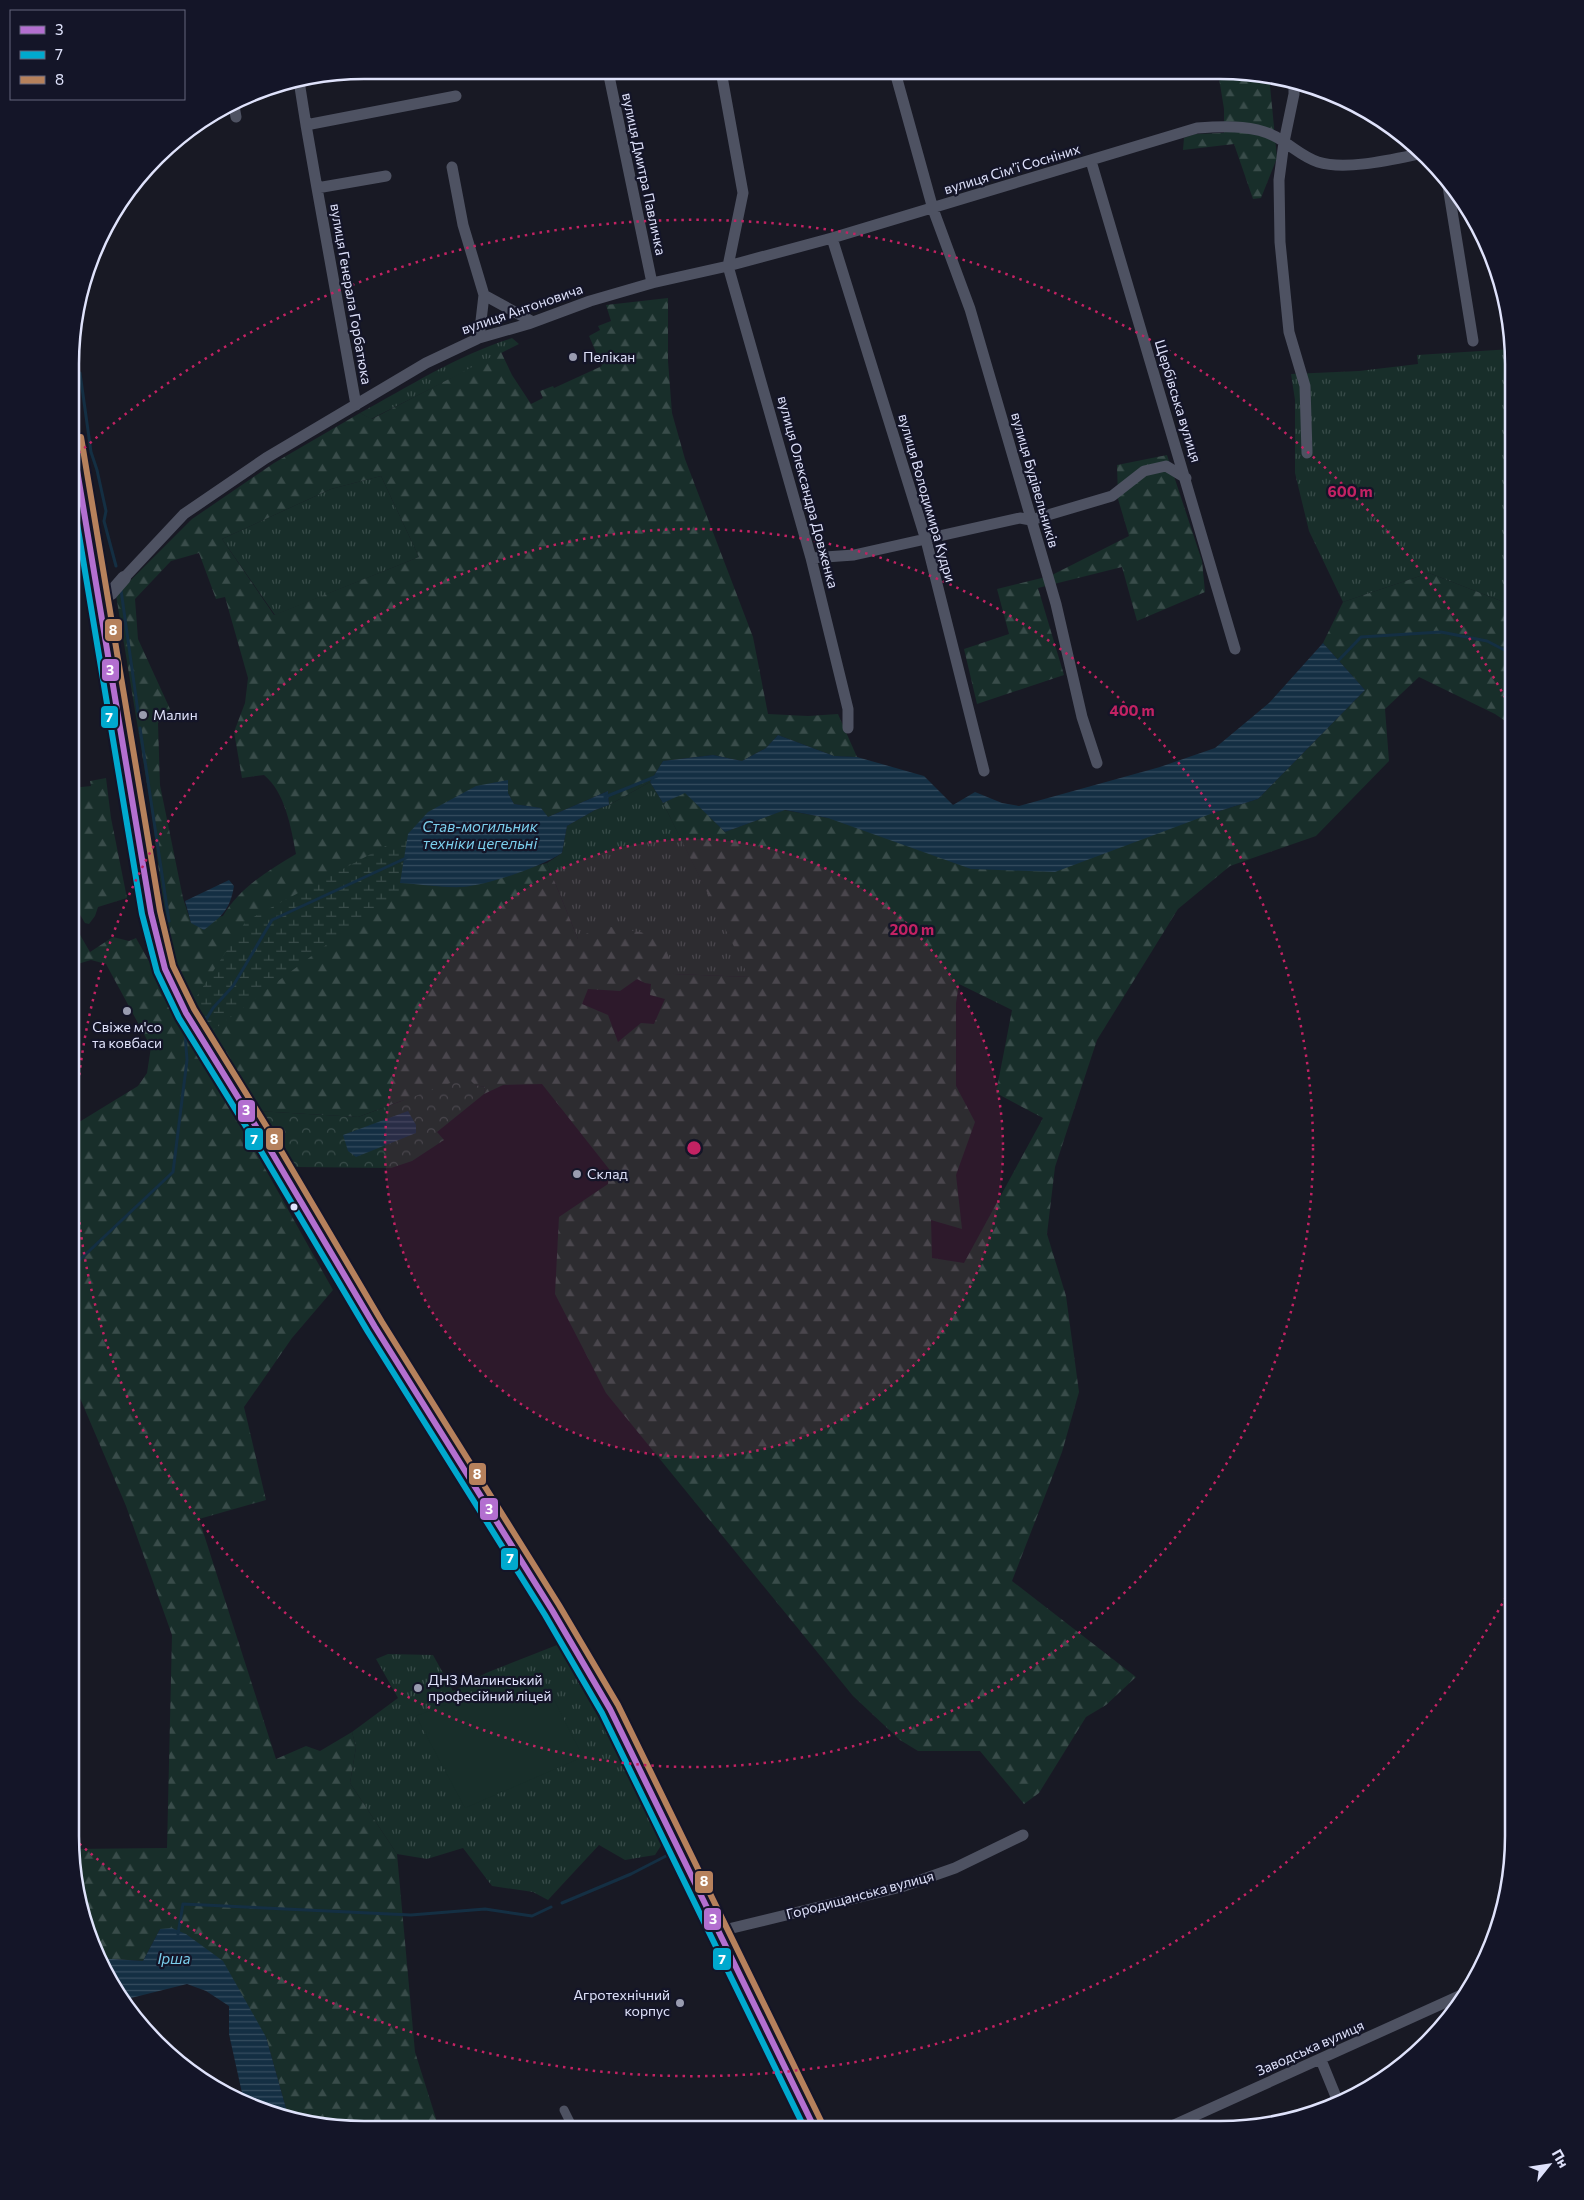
<svg xmlns="http://www.w3.org/2000/svg" width="1584" height="2200" font-family="Commissioner,sans-serif">
  <style>
    .grass { fill: url(#grass-tufts) }
    .forest { fill: url(#forest-firs); fill-rule: evenodd }
    .wetland { fill: url(#wetland-marsh) }
    .park { fill: url(#park-crowns) }
    .pitch { fill: #182e2a }
    .water { fill: url(#water-rules) }
    .lines { fill: none; stroke-linecap: round; stroke-linejoin: round }
    .stream { stroke: #142f43; stroke-width: 3 }
    .pedestrian { stroke: #4e5262; stroke-width: 9 }
    .minor { stroke: #4e5262; stroke-width: 11 }
    .tertiary { stroke: #4e5262; stroke-width: 14 }
    .bus-1-casing { stroke: #141528; stroke-width: 10 }
    .bus-2-casing { stroke: #141528; stroke-width: 10 }
    .bus-3-casing { stroke: #141528; stroke-width: 10 }
    .bus-1 { stroke: #b36fd0; stroke-width: 6 }
    .bus-2 { stroke: #00a9ce; stroke-width: 6 }
    .bus-3 { stroke: #b6815c; stroke-width: 6 }
    .ring { fill: none; stroke: #c32263; stroke-width: 2.5; stroke-dasharray: 2.5 5 }
    .poi-dot { fill: #999cb0; stroke: #141528; stroke-width: 2 }
    .bus-dot { fill: #dfe2fb; stroke: #141528; stroke-width: 2 }
    .labels { text-anchor: middle; stroke-width: 4.5; stroke-linejoin: round; paint-order: stroke }
    .street-label { font-size: 14px; fill: #dfe2fb; stroke: #141528 }
    .poi-label { font-size: 14px; fill: #dfe2fb; stroke: #141528; text-anchor: start }
    .water-label { font-size: 15px; font-style: italic; fill: #7bcfed; stroke: #141528 }
    .rim { fill: none; stroke: #dfe2fb; stroke-width: 2.5 }
    .centre { fill: #c32263; stroke: #141528; stroke-width: 2.5 }
    .ring-label { font-size: 15px; text-anchor: middle; font-weight: bold; fill: #c32263; stroke: #141528; stroke-width: 4.5; stroke-linejoin: round; paint-order: stroke }
    .line-badge { stroke: #141528; stroke-width: 2 }
    .badge-label { font-size: 14px; text-anchor: middle; font-weight: bold; fill: #fff }
  </style>
  <defs>
    <pattern id="grass-tufts" width="24" height="20" patternUnits="userSpaceOnUse" patternTransform="scale(1.25)"><rect width="24" height="20" fill="#182e2a"/><path d="M3 7l-1-3M5 7V3M7 7l1-3M15 17l-1-3M17 17v-4M19 17l1-3" fill="none" stroke="#394c4a"/></pattern>
    <pattern id="forest-firs" width="22" height="20" patternUnits="userSpaceOnUse" patternTransform="scale(1.25)"><rect width="22" height="20" fill="#182e2a"/><path d="M5 1l3.5 6h-7zM16 11l3.5 6h-7z" fill="#394c4a"/></pattern>
    <pattern id="wetland-marsh" width="20" height="14" patternUnits="userSpaceOnUse" patternTransform="scale(1.25)"><rect width="20" height="14" fill="#182e2a"/><path d="M1 5h8M5 5V1M11 12h8M15 12V8" fill="none" stroke="#394c4a"/></pattern>
    <pattern id="park-crowns" width="20" height="18" patternUnits="userSpaceOnUse" patternTransform="scale(1.25)"><rect width="20" height="18" fill="#182e2a"/><path d="M2 6a3 3 0 1 1 6 0M12 15a3 3 0 1 1 6 0" fill="none" stroke="#394c4a"/></pattern>
    <pattern id="water-rules" width="6" height="5" patternUnits="userSpaceOnUse" patternTransform="scale(1.25)"><rect width="6" height="5" fill="#142f43"/><path d="M0 2.5h6" fill="none" stroke="#364d5f"/></pattern>
  </defs>
  <rect width="100%" height="100%" fill="#181924"/>
  <path class="grass" d="M512 338 519 344 371 419 360 413C409 386 458 355 512 338Z
    M1512 349 1514 364V606L1429 573 1343 602 1309 531 1295 473V400L1291 374 1359 371 1418 364 1417 355Z
    M381 476 419 557 275 615 222 539 331 489Z
    M650 782 663 803 750 977 674 974 578 939 547 863 562 853 567 826 595 810 609 805Z
    M557 1645 613 1743 659 1829 664 1841 655 1855 625 1860 599 1845 548 1900 533 1892 492 1886 463 1848 427 1859 397 1854 350 1783 356 1747 352 1732 398 1698 376 1659 388 1654 433 1655 453 1691 486 1673Z"/>
  <path class="forest" d="M1218 72 1259 73 1269 75 1277 158 1261 198 1253 199 1234 144 1183 150 1184 138 1195 134 1224 133V109Z
    M668 298V361L672 413 685 459 753 637 768 714 808 716 838 714 857 757 834 756 778 735 766 748 742 761 713 755 663 761 650 782 609 805 608 791 548 817 540 808 514 804 508 793 509 876 528 868 547 863 578 939 600 925 662 936 674 974 749 977 663 803 685 792 725 832 784 810 828 818 1213 813 1258 799 1365 690 1323 643 1343 602 1429 573 1514 606V727L1495 714 1419 677 1385 709 1389 761 1316 836 1230 866 1178 909 1097 1040 1055 1167 1047 1234 1066 1296 1079 1392 1062 1452 1012 1581 1136 1677 1106 1705 1086 1717 1039 1793 1024 1804 980 1751H918L900 1740 853 1696 606 1393 555 1294 559 1217 608 1184 609 1169 542 1084 503 1085 484 1094 485 1087 475 1085 401 1101 358 1117 257 1111 229 1063 208 1034 183 982 175 957 163 904 152 814 116 595 192 519 274 463 360 413 372 419 501 352 512 375 531 404 543 398 540 391 553 386 554 388 602 366 589 336 600 330 598 326 611 321 606 305ZM381 476 419 557 274 615 222 539 331 489ZM199 553 216 599 225 597 248 678 245 703 234 732 242 778 264 775C285 792 291 827 296 854 268 871 240 887 223 916L191 923 183 898 160 785 158 723 170 709 138 639 135 599 171 561ZM637 979 645 983 651 984 650 995 665 999 654 1024 641 1023 618 1042 608 1015 582 1004 588 989 620 991ZM959 984 1012 1010 996 1093 1043 1118 964 1263 932 1258 931 1220 962 1229 956 1175 975 1122 956 1086V1003Z
    M1167 455 1202 561 1205 592 1137 621 1122 567 1038 588 1064 675 977 704 964 649 1009 634 997 589 1050 576 1129 536 1118 499 1117 465Z
    M106 778 111 818 127 898 98 907 95 916 89 924 85 923 79 913 72 915V788L91 786 90 781Z
    M72 921 90 952 113 937 129 941 136 938 333 1290 292 1338 244 1407 266 1500 199 1519 276 1759 306 1746 320 1751 352 1732 356 1747 350 1783 397 1854 415 2052 439 2128H326L289 2119 266 2037 160 1929 143 1961 98 1958 76 1894 71 1849 167 1848 172 1635 126 1506 71 1377V1127L138 1086 147 1073 151 1047 106 964 91 960 71 966Z"/>
  <path class="wetland" d="M408 834 398 897 362 918 208 1034 193 1002 246 921Z"/>
  <path class="park" d="M467 1077 475 1085 485 1087 484 1094 437 1132 444 1140 412 1161 391 1168 294 1167 287 1163 257 1111 358 1117Z"/>
  <path class="pitch" d="M539 1670 583 1757 465 1808 416 1716Z"/>
  <path class="water" d="M1323 643 1365 690 1258 799 1213 813 1055 872 971 869 828 818 785 810 725 832 685 793 663 803 650 782 663 761 713 755 742 761 766 748 778 735 834 756 857 757 924 776 953 805 975 792 1002 803 1019 806 1160 767 1215 748 1269 703Z
    M508 780V793L514 804 541 808 548 817 608 791 609 805 595 810 567 826 562 853C541 867 488 885 463 887 443 888 420 884 400 883L408 834 428 812 476 786Z
    M229 880 234 886C230 910 222 916 204 930L191 923 185 901Z
    M408 1111 416 1125V1133L356 1157 348 1151 343 1135Z
    M172 1928 186 1934 223 1961 266 2037 289 2119 269 2114 244 2102 229 2034V2006L206 1991 187 1984 123 2000 100 1966 98 1958 143 1961 160 1929Z"/>
  <g class="lines">
    <path class="stream" d="M80 373 91 452 97 470 106 511 104 521 116 566
      M121 590 138 712
      M1337 662 1361 637 1441 632 1487 641 1514 655
      M140 728 169 921
      M605 797 657 776
      M204 1023 213 1008 233 986 272 920 406 858
      M71 1268 173 1172 187 1060 185 1033
      M562 1903 631 1874 668 1855
      M178 1934 183 1904 411 1915 485 1909 532 1916 551 1907"/>
    <path class="pedestrian" d="M564 2110 573 2128"/>
    <path class="minor" d="M608 71 652 283
      M721 71 743 193 728 266 811 558 848 709V728
      M895 72 933 209 970 309 1056 604 1082 717 1097 763
      M299 81 306 125 456 96
      M1294 82V94L1284 142C1295 149 1305 158 1318 162 1346 171 1394 159 1423 153
      M234 106 236 117
      M306 125 317 188 386 176
      M1091 161 1235 649
      M452 167 463 225 484 295 479 338
      M1447 180 1473 341
      M317 188 356 405
      M832 238 926 540 984 771
      M484 295 533 322
      M811 558 854 555 1020 518 1031 520 1112 496 1144 471 1166 466 1186 478
      M124 578 184 514 266 458 426 363 479 338 528 324 590 301 652 283 728 266 832 238 1197 128C1225 126 1261 124 1284 142L1279 180 1280 242 1289 332 1305 386 1307 453
      M720 1931 901 1887 955 1868 1023 1835
      M1321 2060 1339 2104
      M1163 2130 1468 1992"/>
    <path class="tertiary" d="M72 438 151 913 165 969 186 1013 265 1141 375 1327 552 1610 610 1709 815 2129
      M99 599 111 593 124 578"/>
    <defs>
      <path id="bus-1" d="M72 440 151 913 165 969 186 1013 265 1141 375 1327 552 1610 610 1709 815 2129"/>
      <path id="bus-2" d="M72 493 142 914 157 972 179 1018 258 1146 368 1332 545 1615 602 1713 805 2129"/>
      <path id="bus-3" d="M81 437 160 911 173 966 194 1009 273 1137 382 1322 559 1605 618 1705 823 2125"/>
    </defs>
    <use href="#bus-1" class="bus-1-casing"/>
    <use href="#bus-2" class="bus-2-casing"/>
    <use href="#bus-3" class="bus-3-casing"/>
    <use href="#bus-1" class="bus-1"/>
    <use href="#bus-2" class="bus-2"/>
    <use href="#bus-3" class="bus-3"/>
  </g>
  <circle cx="694" cy="1148" r="309" fill="#c32263" fill-opacity=".12"/>
  <g class="ring">
    <circle cx="694" cy="1148" r="309"/>
    <circle cx="694" cy="1148" r="619"/>
    <path d="M1513 1584A928 928 0 0 1 73 1838M73 458A928 928 0 0 1 1513 712"/>
  </g>
  <g class="poi-dot">
    <circle cx="573" cy="357" r="5"/>
    <circle cx="143" cy="715" r="5"/>
    <circle cx="127" cy="1011" r="5"/>
    <circle cx="577" cy="1174" r="5"/>
    <circle cx="418" cy="1688" r="5"/>
    <circle cx="680" cy="2003" r="5"/>
  </g>
  <circle class="bus-dot" cx="294" cy="1207" r="4.5"/>
  <g class="labels">
    <g class="street-label">
      <text transform="translate(1012 169) rotate(-17)" y="5">вулиця Сім’ї Сосніних</text>
      <text transform="translate(644 174) rotate(78)" y="5">вулиця Дмитра Павличка</text>
      <text transform="translate(351 294) rotate(80)" y="5">вулиця Генерала Горбатюка</text>
      <text transform="translate(522 309) rotate(-19)" y="5">вулиця Антоновича</text>
      <text transform="translate(1178 401) rotate(73)" y="5">Щербівська вулиця</text>
      <text transform="translate(1035 480) rotate(74)" y="5">вулиця Будівельників</text>
      <text transform="translate(808 492) rotate(75)" y="5">вулиця Олександра Довженка</text>
      <text transform="translate(927 498) rotate(74)" y="5">вулиця Володимира Кудри</text>
      <text transform="translate(860 1895) rotate(-15)" y="5">Городищанська вулиця</text>
      <text transform="translate(1310 2048) rotate(-24)" y="5">Заводська вулиця</text>
    </g>
    <g class="poi-label">
      <text x="583" y="362">Пелікан</text>
      <text x="153" y="720">Малин</text>
      <text x="127" y="1032" text-anchor="middle">Свіже м'со<tspan x="127" dy="16">та ковбаси</tspan></text>
      <text x="587" y="1179">Склад</text>
      <text x="428" y="1685">ДНЗ Малинський<tspan x="428" dy="16">професійний ліцей</tspan></text>
      <text x="670" y="2000" text-anchor="end">Агротехнічний<tspan x="670" dy="16">корпус</tspan></text>
    </g>
    <g class="water-label">
      <text x="480" y="832">Став-могильник<tspan x="480" dy="17">техніки цегельні</tspan></text>
      <text x="174" y="1964">Ірша</text>
    </g>
  </g>
  <path d="M0 0H1584V2200H0ZM364 79H1220A285 285 0 0 1 1505 364V1836A285 285 0 0 1 1220 2121H364A285 285 0 0 1 79 1836V364A285 285 0 0 1 364 79Z" fill="#141528" fill-rule="evenodd"/>
  <path class="rim" d="M364 79H1220A285 285 0 0 1 1505 364V1836A285 285 0 0 1 1220 2121H364A285 285 0 0 1 79 1836V364A285 285 0 0 1 364 79Z"/>
  <circle cx="694" cy="1148" r="8" class="centre"/>
  <g class="ring-label">
    <text x="1350" y="497">600 m</text>
    <text x="1132" y="716">400 m</text>
    <text x="912" y="935">200 m</text>
  </g>
  <g class="line-badge">
    <rect x="104" y="618" width="19" height="24" rx="5" fill="#b6815c"/>
    <rect x="101" y="658" width="19" height="24" rx="5" fill="#b36fd0"/>
    <rect x="100" y="705" width="19" height="24" rx="5" fill="#00a9ce"/>
    <rect x="237" y="1099" width="19" height="24" rx="5" fill="#b36fd0"/>
    <rect x="265" y="1127" width="19" height="24" rx="5" fill="#b6815c"/>
    <rect x="244" y="1127" width="20" height="24" rx="5" fill="#00a9ce"/>
    <rect x="468" y="1462" width="19" height="24" rx="5" fill="#b6815c"/>
    <rect x="479" y="1497" width="20" height="24" rx="5" fill="#b36fd0"/>
    <rect x="500" y="1547" width="19" height="24" rx="5" fill="#00a9ce"/>
    <rect x="694" y="1870" width="20" height="24" rx="5" fill="#b6815c"/>
    <rect x="703" y="1907" width="19" height="24" rx="5" fill="#b36fd0"/>
    <rect x="712" y="1947" width="20" height="24" rx="5" fill="#00a9ce"/>
  </g>
  <g class="badge-label">
    <text x="113" y="635">8</text>
    <text x="110" y="675">3</text>
    <text x="109" y="722">7</text>
    <text x="246" y="1115">3</text>
    <text x="274" y="1144">8</text>
    <text x="254" y="1144">7</text>
    <text x="477" y="1479">8</text>
    <text x="489" y="1514">3</text>
    <text x="510" y="1563">7</text>
    <text x="704" y="1886">8</text>
    <text x="713" y="1924">3</text>
    <text x="722" y="1964">7</text>
  </g>
  <rect x="10" y="10" width="175" height="90" fill="#141528" stroke="#65677c"/>
  <rect x="20" y="26" width="25" height="8" fill="#b36fd0" stroke="#65677c"/>
  <text x="55" y="35" font-size="15" fill="#dfe2fb">3</text>
  <rect x="20" y="51" width="25" height="8" fill="#00a9ce" stroke="#65677c"/>
  <text x="55" y="60" font-size="15" fill="#dfe2fb">7</text>
  <rect x="20" y="76" width="25" height="8" fill="#b6815c" stroke="#65677c"/>
  <text x="55" y="85" font-size="15" fill="#dfe2fb">8</text>
  <g transform="translate(1549 2165) rotate(60)" stroke="#141528" stroke-width="4" paint-order="stroke">
  <path d="M0-4L9 19L0 12L-9 19Z" fill="#dfe2fb"/>
  <text y="-8" font-size="14" font-weight="bold" text-anchor="middle" fill="#dfe2fb">Пн</text>
  </g>
</svg>
